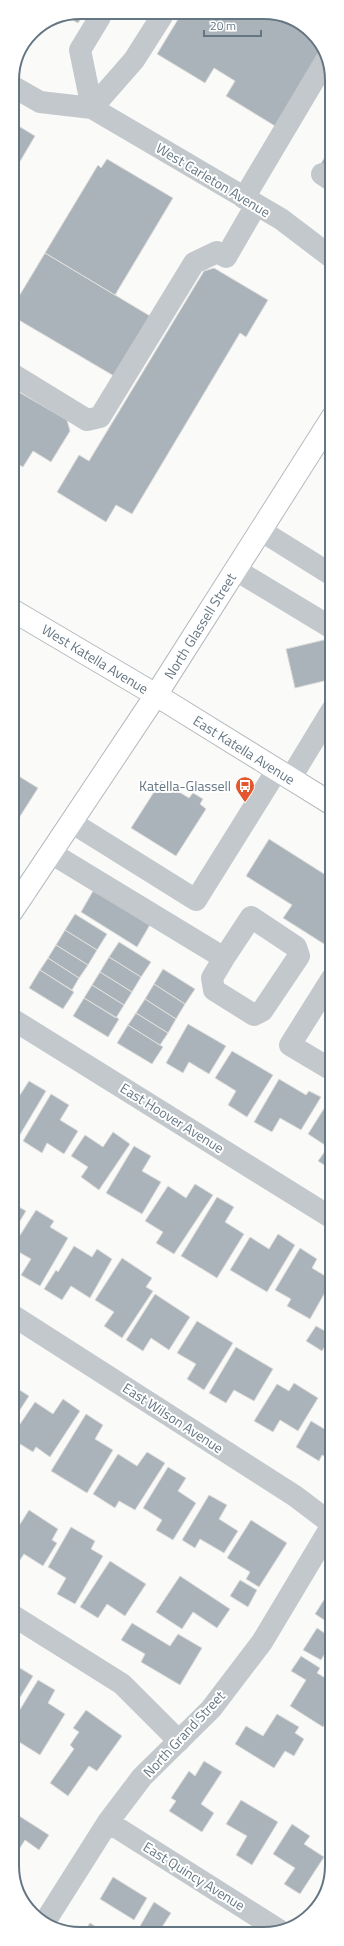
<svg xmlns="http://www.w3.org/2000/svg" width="344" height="1946" font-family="'Titillium Web',sans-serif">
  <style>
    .building { fill: #aab3b9; stroke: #dcdcda }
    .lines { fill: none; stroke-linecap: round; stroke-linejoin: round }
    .major-casing { stroke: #b5babe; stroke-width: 24 }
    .minor { stroke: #c3c8cc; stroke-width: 22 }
    .major { stroke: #fff; stroke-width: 22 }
    .labels { text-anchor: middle; stroke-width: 4; stroke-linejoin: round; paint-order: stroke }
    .street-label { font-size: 14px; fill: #657683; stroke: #fff }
    .poi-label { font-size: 14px; fill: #657683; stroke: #fff; text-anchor: end }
    .rim { fill: none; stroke: #657683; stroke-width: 2 }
  </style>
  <rect width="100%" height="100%" fill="#fafaf8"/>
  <path class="building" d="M281 14 315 35 321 49 275 126 226 96 235 81 214 68 205 83 157 54 180 16Z
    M67 17H82L78 23Z
    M12 122 35 136 12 175Z
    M331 147V172L320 165Z
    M107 159 173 198 115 295 45 253 98 165 101 168Z
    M45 253 150 316 114 376 12 316V308Z
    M214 268 268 300 246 337 240 333 132 514 116 505 106 522 57 492 79 455 89 461 204 271Z
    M12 388 67 420 70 431 51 462 33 451 23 467 12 461Z
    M332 638V679L295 688 286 649Z
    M12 772 38 788 12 829Z
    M161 781 189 798 193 793 203 799 200 804 206 809 176 856 131 828Z
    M269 839 332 879V949L283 918 292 905 246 876Z
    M93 891 151 923 137 947 81 912Z
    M75 914 107 934 97 950 65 930Z
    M65 930 97 950 88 965 56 945Z
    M119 942 151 962 141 977 109 957Z
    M56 945 88 965 79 978 48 958Z
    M109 957 141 977 132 992 100 972Z
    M48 958 79 978 72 990 40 970Z
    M163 969 195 989 185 1004 154 984Z
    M40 970 74 992 63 1009 29 988Z
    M100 972 132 992 124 1005 92 985Z
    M154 984 185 1004 176 1019 145 999Z
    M92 985 124 1005 116 1018 84 998Z
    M84 998 119 1019 108 1037 73 1016Z
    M145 999 176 1019 168 1033 136 1013Z
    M136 1013 168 1033 160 1045 128 1025Z
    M188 1024 226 1046 209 1074 189 1062 183 1073 166 1063Z
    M128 1025 163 1047 152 1064 117 1043Z
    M232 1051 273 1075 247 1117 228 1105 236 1091 215 1078Z
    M279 1079 306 1095 309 1091 321 1097 301 1130 280 1118 272 1132 254 1122Z
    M29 1081 46 1091 18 1138 12 1135V1091L20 1095Z
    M51 1094 69 1105 60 1120 78 1131 64 1154 47 1143 42 1153 23 1141Z
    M325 1107 332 1111V1170L318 1161 328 1147 308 1134Z
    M113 1132 130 1144 99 1190 81 1177 88 1167 71 1156 85 1135 103 1147Z
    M134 1146 151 1156 142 1171 161 1182 142 1214 106 1193Z
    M195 1184 213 1195 174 1254 156 1243 163 1232 145 1221 168 1186 186 1198Z
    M217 1197 234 1207 225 1222 244 1234 217 1278 181 1256Z
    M12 1203 26 1211 12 1234Z
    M36 1210 54 1221 50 1227 68 1238 40 1286 21 1275 31 1259 12 1248Z
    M278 1234 295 1245 267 1292 230 1270 250 1237 269 1249Z
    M74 1246 92 1257 97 1249 112 1259 90 1298 71 1286 62 1300 44 1289 56 1270 58 1272Z
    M300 1248 317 1259 312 1268 332 1280 310 1319 287 1306 291 1299 275 1290Z
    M122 1258 152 1278 146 1287 153 1291 122 1338 104 1326 114 1312 95 1300Z
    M155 1294 190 1317 169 1350 151 1338 143 1351 126 1340Z
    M197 1321 233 1343 204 1390 187 1379 196 1364 177 1353Z
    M316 1326 332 1335 322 1351 306 1341Z
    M236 1347 273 1369 254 1401 234 1390 226 1403 209 1393Z
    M12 1368 19 1372 12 1383Z
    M294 1383 318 1398 298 1431 280 1420 273 1432 254 1421 277 1384 289 1391Z
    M12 1385 29 1396 12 1422Z
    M63 1399 80 1411 50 1457 36 1447 33 1452 12 1439V1436L35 1402 53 1414Z
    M86 1414 103 1425 95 1439 113 1450 87 1493 51 1471Z
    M311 1421 331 1433 332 1432V1460L322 1455 319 1461 296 1447Z
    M147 1452 165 1463 135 1510 119 1501 115 1508 93 1494 118 1454 137 1466Z
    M168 1467 186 1478 178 1491 196 1503 173 1540 156 1530 162 1520 143 1508Z
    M209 1495 227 1505 219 1519 238 1531 224 1553 200 1539 195 1548 182 1540Z
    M12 1499 20 1503 12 1516Z
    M29 1510 58 1529 52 1540 57 1543 43 1566 24 1554 16 1566 12 1564V1537Z
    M251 1520 287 1543 259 1587 246 1579 250 1572 227 1558Z
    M71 1527 95 1541 91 1549 103 1556 75 1604 57 1594 66 1578 48 1567Z
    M110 1561 146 1584 125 1616 107 1604 98 1618 80 1607Z
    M180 1576 230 1609 217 1628 193 1612 182 1629 156 1612Z
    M240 1580 257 1590 248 1607 230 1596Z
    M332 1587V1625L315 1614Z
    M132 1623 170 1646 178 1634 202 1648 180 1685 141 1662 145 1654 121 1640Z
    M317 1628 332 1638V1642L321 1660 303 1650Z
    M301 1656 320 1668 317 1673 332 1682V1713L323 1727 290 1706 306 1680 291 1671Z
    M15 1665 33 1676 13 1709V1669Z
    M38 1680 55 1690 48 1703 65 1714 40 1755 16 1740 20 1733 13 1728V1721Z
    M86 1710 122 1736 97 1771 89 1766 68 1796 50 1783 74 1749 70 1745 79 1732 73 1728Z
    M277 1714 299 1727 295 1733 304 1739 294 1756 285 1751 274 1768 235 1744 246 1726 263 1736Z
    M204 1761 222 1772 201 1804 214 1813 202 1832 169 1811 176 1801 171 1798 189 1771 195 1776Z
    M241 1800 278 1822 252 1865 236 1855 247 1836 226 1824Z
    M13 1812 49 1835 39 1850 25 1840 18 1851 13 1847Z
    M292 1824 310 1836 304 1844 324 1857 300 1894 284 1884 295 1868 273 1854Z
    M113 1877 147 1898 134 1920 100 1899Z
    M154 1902 171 1913 162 1927 172 1933H136Z
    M90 1923 106 1933H83Z"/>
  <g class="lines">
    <defs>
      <path id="major" d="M12 610 156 695 332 804
        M12 911 156 695 332 418"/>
    </defs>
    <use href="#major" class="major-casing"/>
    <path class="minor" d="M12 86 40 102 92 108 281 219 331 257
      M92 108 134 60 162 16
      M92 108 80 50 100 17
      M322 174 331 180
      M244 198 326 60
      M12 374 87 420 100 417 194 263 217 252 226 257 256 205
      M260 530 332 575
      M236 570 332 628
      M290 779 332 710
      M71 822 196 900 277 770
      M51 853 224 958 251 917 296 947 299 956 262 1011 254 1015 214 990 212 978 224 958
      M12 886 25 893
      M332 978 290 1045 332 1070
      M12 1019 332 1218
      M12 1315 295 1496 332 1524
      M12 1615 122 1684 179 1741
      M108 1822 279 1930
      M46 1920 108 1822 142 1777 211 1709 262 1642 332 1525"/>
    <use href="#major" class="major"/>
  </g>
  <defs>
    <symbol id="bus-pin" viewBox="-11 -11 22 30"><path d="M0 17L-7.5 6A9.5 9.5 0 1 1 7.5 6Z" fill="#e4572e" stroke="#fff"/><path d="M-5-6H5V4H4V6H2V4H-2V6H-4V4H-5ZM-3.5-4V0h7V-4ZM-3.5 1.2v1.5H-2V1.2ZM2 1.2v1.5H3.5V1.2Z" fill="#fff"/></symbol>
  </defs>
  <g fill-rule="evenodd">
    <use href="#bus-pin" x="234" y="775" width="22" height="30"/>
  </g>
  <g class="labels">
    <g class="street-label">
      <text transform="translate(213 180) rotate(31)" y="5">West Carleton Avenue</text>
      <text transform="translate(200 626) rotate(-58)" y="5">North Glassell Street</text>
      <text transform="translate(95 659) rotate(31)" y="5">West Katella Avenue</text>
      <text transform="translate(244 750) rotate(32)" y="5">East Katella Avenue</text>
      <text transform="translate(172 1118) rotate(32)" y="5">East Hoover Avenue</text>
      <text transform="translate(173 1418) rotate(33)" y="5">East Wilson Avenue</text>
      <text transform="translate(184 1734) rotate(-47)" y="5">North Grand Street</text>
      <text transform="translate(194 1876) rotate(32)" y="5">East Quincy Avenue</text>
    </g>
    <g class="poi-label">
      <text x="231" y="791">Katella-Glassell</text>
    </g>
  </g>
  <path d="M0 0H344V1946H0ZM80 19H264A61 61 0 0 1 325 80V1866A61 61 0 0 1 264 1927H80A61 61 0 0 1 19 1866V80A61 61 0 0 1 80 19Z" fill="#fff" fill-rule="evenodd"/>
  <path class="rim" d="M80 19H264A61 61 0 0 1 325 80V1866A61 61 0 0 1 264 1927H80A61 61 0 0 1 19 1866V80A61 61 0 0 1 80 19Z"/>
  <path d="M204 30v6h57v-6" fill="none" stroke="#657683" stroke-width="2"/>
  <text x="210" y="30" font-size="12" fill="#657683" stroke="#ffffff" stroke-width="3" paint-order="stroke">20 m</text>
</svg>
